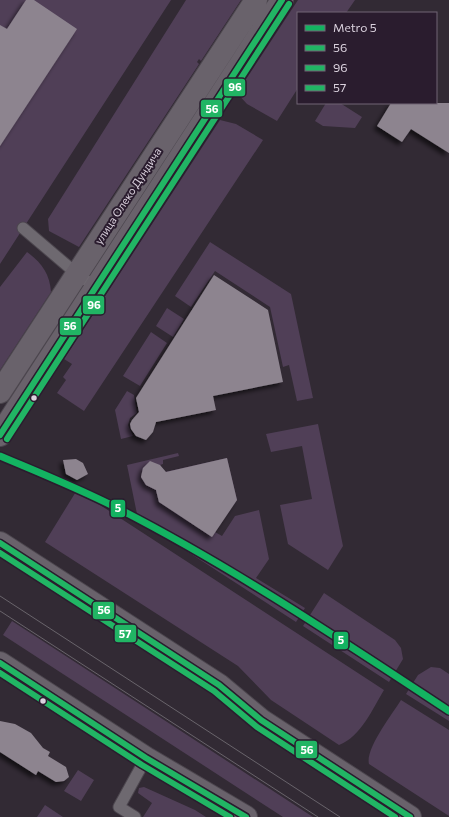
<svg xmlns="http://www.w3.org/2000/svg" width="449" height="817" font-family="Commissioner,sans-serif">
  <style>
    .green { fill: #503f57 }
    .building { fill: #8d848f; filter: url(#shadow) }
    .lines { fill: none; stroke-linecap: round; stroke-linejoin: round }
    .lane-casing { stroke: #4c464e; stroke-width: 13 }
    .secondary-casing { stroke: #4c464e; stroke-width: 24 }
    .lane { stroke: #6e6970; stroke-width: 11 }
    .secondary { stroke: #69626b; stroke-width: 22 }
    .tram { stroke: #69646b; stroke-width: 1 }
    .bus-1-casing { stroke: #2a1c2e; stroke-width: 9 }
    .bus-2-casing { stroke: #2a1c2e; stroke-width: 9 }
    .bus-3-casing { stroke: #2a1c2e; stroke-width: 9 }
    .bus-1 { stroke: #21b564; stroke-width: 6 }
    .bus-2 { stroke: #21b564; stroke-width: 6 }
    .bus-3 { stroke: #21b564; stroke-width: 6 }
    .metro-1-casing { stroke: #2a1c2e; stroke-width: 10 }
    .metro-1 { stroke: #13b361; stroke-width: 7 }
    .bus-dot { fill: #dbd2de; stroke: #2a1c2e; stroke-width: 1.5 }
    .labels { text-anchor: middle; stroke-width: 4; stroke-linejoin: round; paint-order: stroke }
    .street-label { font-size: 11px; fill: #dbd2de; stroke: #2a1c2e }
    .line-badge { stroke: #2a1c2e; stroke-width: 1.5 }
    .badge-label { font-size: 11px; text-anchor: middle; font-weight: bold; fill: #fff }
  </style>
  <defs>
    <filter id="shadow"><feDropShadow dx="-3.5" dy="3.5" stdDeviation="2" flood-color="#0009"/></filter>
  </defs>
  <rect width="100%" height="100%" fill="#322a34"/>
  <path class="green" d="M0 0H171L0 264Z
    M186 0H241L201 61 199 59 197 62 199 64 79 247 49 231 48 219Z
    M298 0H355L346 13H298V88L277 121 247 104 237 93Z
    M326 103H340L362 117 355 128 323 126 315 121Z
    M220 120 236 124 263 140 84 411 57 393 66 380 63 377 72 364 64 359Z
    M210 242 291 294 313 398 297 401 289 365 283 367 270 307 215 271 191 307 175 296Z
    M27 252C41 262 50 274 51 292L0 370V287Z
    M167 308 184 319 173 337 156 326Z
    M151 332 167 343 140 386 123 376Z
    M127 391 134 395 137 413 130 418 128 425 133 436 121 439 115 410Z
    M318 424 343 546 328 570 288 544 280 505 312 499 302 446 271 452 266 434Z
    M178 453 179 456 163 460V464L160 465 165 472 227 458 237 500 215 532 222 536 235 516 259 510 269 559 256 578 305 608 296 622 134 517 137 514 127 465Z
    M77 490 384 690C373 708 361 737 339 745L271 700 238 666 45 542Z
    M324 593 395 640 401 648 403 659 389 682 303 626Z
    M12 621 313 817H283L3 635Z
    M431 667 440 668 449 674V721L406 694 418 675Z
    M401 700 449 730V816L369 764C365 749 393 713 401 700Z
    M78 770 94 780 81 801 64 791Z
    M144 787 195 810 206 817H143L152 803 138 793 139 788Z
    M45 805 63 817H37Z"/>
  <path class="building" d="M26 0H34L77 29 0 146V25L7 29Z
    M391 103H449V153L411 129 402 142 377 126Z
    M214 275 268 310 283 382 213 396 216 410 156 422 153 432 146 440 136 436 131 429 130 424 132 420 139 412 136 398Z
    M227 458 237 500 212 537 159 502 156 490 146 485 141 477 143 468 150 461 160 465 166 472Z
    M76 459 83 463 88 474 77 480 66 474 63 460Z
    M0 721 15 724 31 733 43 748 50 752 48 756 66 767 69 777 64 781 56 782 38 771 36 775 0 752Z"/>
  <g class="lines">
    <defs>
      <path id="lane" d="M23 228 77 274 96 287
        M135 817 119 807 146 758"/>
      <path id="secondary" d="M0 392 256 0
        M0 435 282 0
        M0 543 219 685 261 720 410 817
        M0 663 146 758 246 817"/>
    </defs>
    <use href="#lane" class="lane-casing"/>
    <use href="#secondary" class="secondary-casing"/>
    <use href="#lane" class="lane"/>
    <use href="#secondary" class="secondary"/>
    <path class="tram" d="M0 596 340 817
      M0 611 318 817"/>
    <defs>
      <path id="bus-1" d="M0 435 282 0
        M0 543 219 685 261 720 410 817
        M0 663 146 758 246 817"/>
      <path id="bus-2" d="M7 439 289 4"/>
      <path id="bus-3" d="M0 553 214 691 257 727 395 817
        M0 673 142 765 230 817"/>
    </defs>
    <use href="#bus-1" class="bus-1-casing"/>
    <use href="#bus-2" class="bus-2-casing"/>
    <use href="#bus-3" class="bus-3-casing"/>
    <use href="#bus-1" class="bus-1"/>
    <use href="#bus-2" class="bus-2"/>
    <use href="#bus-3" class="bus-3"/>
    <defs>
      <path id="metro-1" d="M0 456C40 473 80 489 119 509 234 568 341 640 449 711"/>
    </defs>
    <use href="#metro-1" class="metro-1-casing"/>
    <use href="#metro-1" class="metro-1"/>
  </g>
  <g class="bus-dot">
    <circle cx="34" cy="398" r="3.5"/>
    <circle cx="43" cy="701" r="3.5"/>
  </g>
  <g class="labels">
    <g class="street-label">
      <text transform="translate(128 196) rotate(-57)" y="4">улица Олеко Дундича</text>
    </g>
  </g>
  <g class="line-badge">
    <rect x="223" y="78" width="23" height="19" rx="4" fill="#21b564"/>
    <rect x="200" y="99" width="23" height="19" rx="4" fill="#21b564"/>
    <rect x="82" y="295" width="23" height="20" rx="4" fill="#21b564"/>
    <rect x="59" y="317" width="23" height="19" rx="4" fill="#21b564"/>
    <rect x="110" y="499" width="16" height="19" rx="4" fill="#13b361"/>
    <rect x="92" y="601" width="23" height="19" rx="4" fill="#21b564"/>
    <rect x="114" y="624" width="23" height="19" rx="4" fill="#21b564"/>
    <rect x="333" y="631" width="16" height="19" rx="4" fill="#13b361"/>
    <rect x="295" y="740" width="23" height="19" rx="4" fill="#21b564"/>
  </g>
  <g class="badge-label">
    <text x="235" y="91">96</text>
    <text x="212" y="113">56</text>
    <text x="94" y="309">96</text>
    <text x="70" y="330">56</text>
    <text x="118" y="512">5</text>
    <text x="104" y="614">56</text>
    <text x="125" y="638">57</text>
    <text x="341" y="644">5</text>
    <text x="307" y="754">56</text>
  </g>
  <rect x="297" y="12" width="140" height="92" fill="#2a1c2e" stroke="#716574"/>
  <rect x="305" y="25" width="20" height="6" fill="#13b361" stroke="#716574"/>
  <text x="333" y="32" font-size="12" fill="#dbd2de">Metro 5</text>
  <rect x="305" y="45" width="20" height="6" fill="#21b564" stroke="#716574"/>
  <text x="333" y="52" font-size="12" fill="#dbd2de">56</text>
  <rect x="305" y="65" width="20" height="6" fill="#21b564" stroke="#716574"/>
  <text x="333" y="72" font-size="12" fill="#dbd2de">96</text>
  <rect x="305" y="85" width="20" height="6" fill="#21b564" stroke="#716574"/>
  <text x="333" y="92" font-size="12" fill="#dbd2de">57</text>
</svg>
